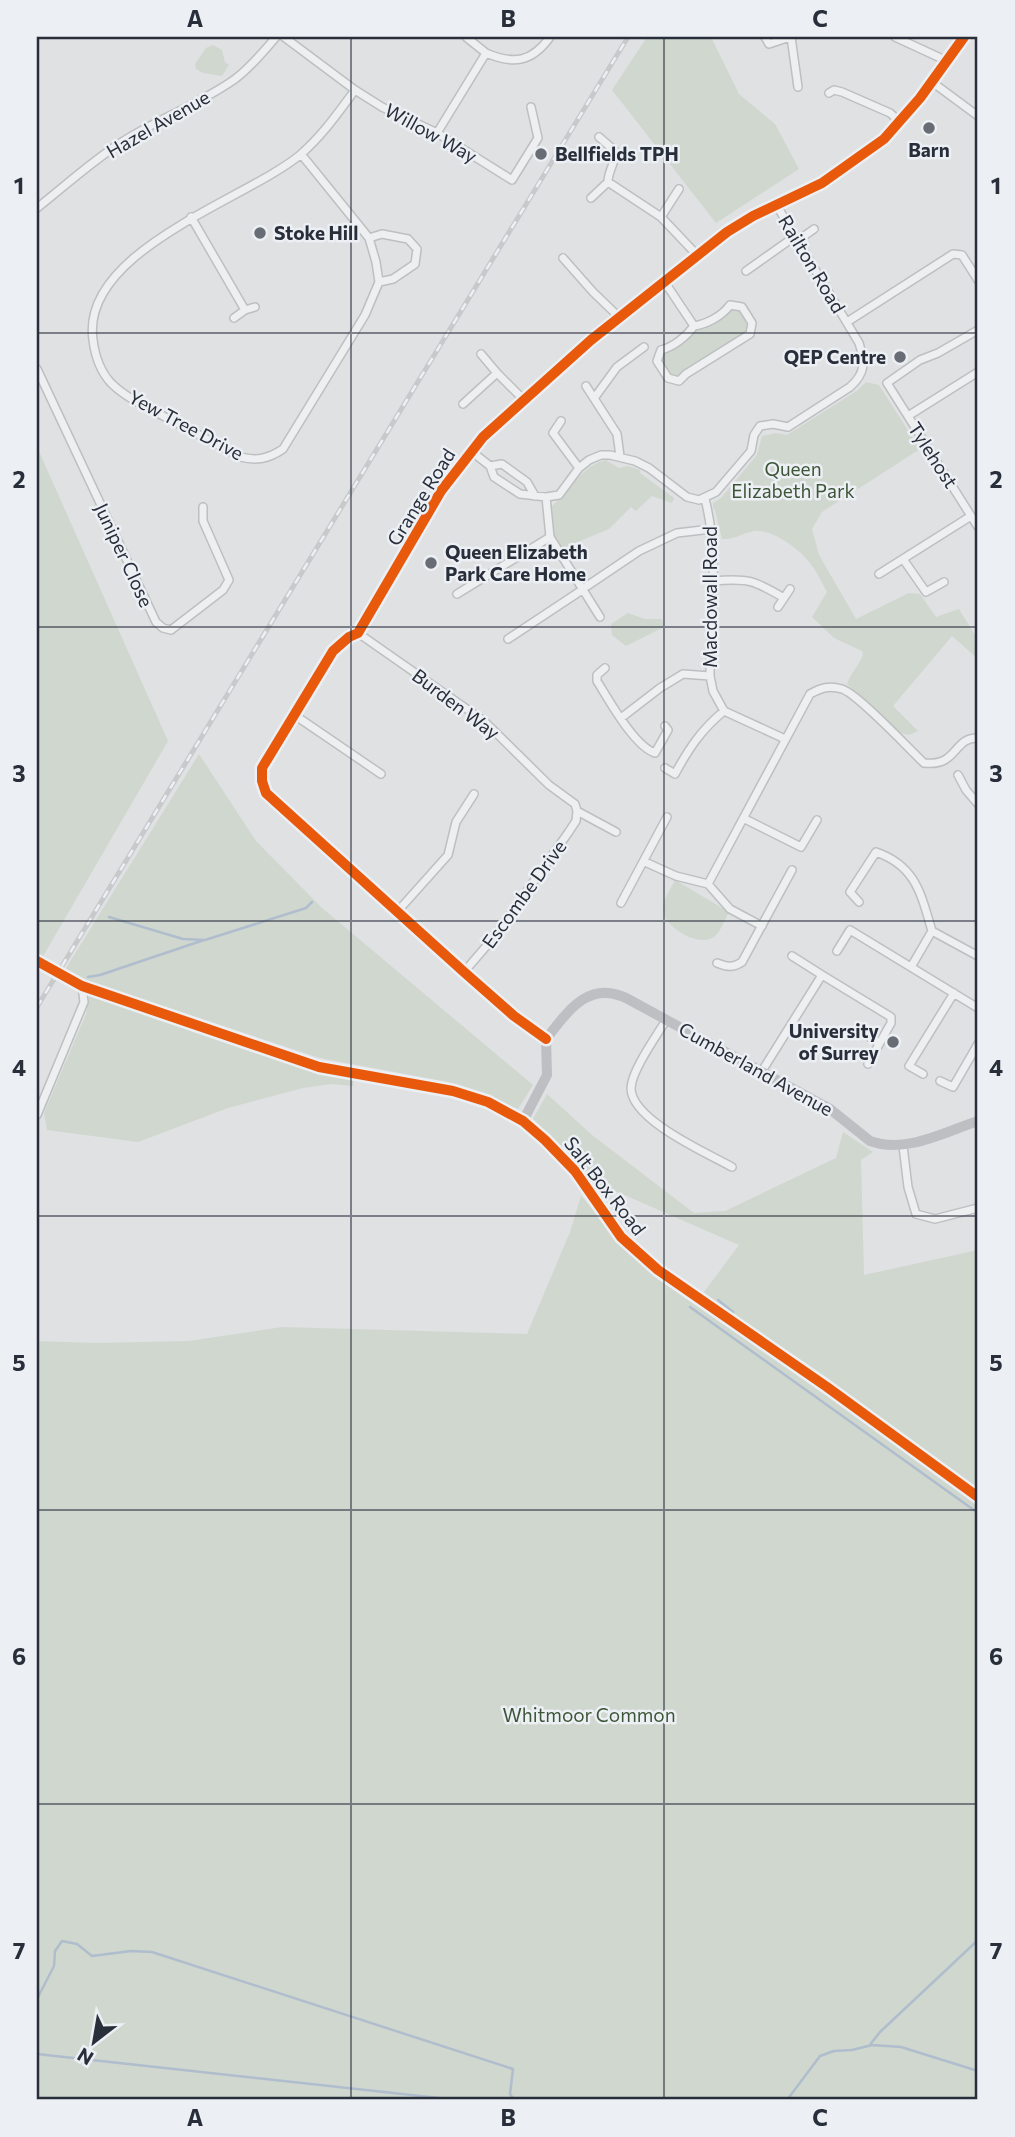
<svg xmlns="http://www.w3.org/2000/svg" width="1015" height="2137" font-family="Commissioner,sans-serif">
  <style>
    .green { fill: #d0d7cf }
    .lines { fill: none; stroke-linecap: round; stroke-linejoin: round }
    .stream { stroke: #afbdcd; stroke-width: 2.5 }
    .street-casing { stroke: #bdbfc1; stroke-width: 10 }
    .street { stroke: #eeeff0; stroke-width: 7 }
    .secondary { stroke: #bdbfc3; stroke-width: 10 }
    .rail-casing { stroke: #c7c9cb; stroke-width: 5 }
    .rail { stroke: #eceff3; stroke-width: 2.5; stroke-dasharray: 8; stroke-linecap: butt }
    .cycleway-casing { stroke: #eceff3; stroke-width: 15 }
    .cycleway { stroke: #e8590c; stroke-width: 10 }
    .grid { fill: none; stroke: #282e3a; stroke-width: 2; stroke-opacity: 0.55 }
    .poi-dot { fill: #686d75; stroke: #eceff3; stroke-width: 2.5 }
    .labels { text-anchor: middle; stroke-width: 5; stroke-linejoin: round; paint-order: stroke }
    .street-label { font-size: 19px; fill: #282e3a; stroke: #eceff3 }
    .poi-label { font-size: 19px; font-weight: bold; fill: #282e3a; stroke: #eceff3; text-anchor: start }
    .park-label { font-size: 19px; fill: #3c5537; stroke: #eceff3 }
    .neatline { fill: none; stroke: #282e3a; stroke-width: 2.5 }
    .grid-label { font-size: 23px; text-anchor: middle; font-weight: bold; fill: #282e3a }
  </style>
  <rect width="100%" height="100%" fill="#dfe1e3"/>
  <path class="green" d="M647 37H711L739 94 775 124 799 169 716 223 612 90Z
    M213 45 222 50 225 62 229 65 222 76 203 73 196 69 195 64 206 48Z
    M730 309 740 310 749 324 747 332 716 350 713 356C702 356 685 368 679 377L669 375 661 363 663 352C674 351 691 340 696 329H704L728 312Z
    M866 382 879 385 920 449 822 512 812 529 819 555 856 619 909 593 920 594 936 617 959 609 978 640V659L952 636 893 706 918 731 909 735 901 733 847 684C851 672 860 665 863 654L862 651 834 638 812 617 827 592C822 583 817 572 810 563 799 549 773 529 754 531 742 533 735 540 722 539L715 510 713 508V503L721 498 757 455 762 436 776 433 787 435 858 390Z
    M37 447 168 741 42 958 37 955Z
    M606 460 619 468 628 466 640 470V473L674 498 672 503 652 496 636 511 631 507 609 529 563 548 553 533 552 506C570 491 581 466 606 460Z
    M628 613 645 619H662L664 627 626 646 612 635 611 624Z
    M199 754 256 841 322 908 533 1085 518 1109 443 1081 320 1058 63 973Z
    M675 880 729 912C725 919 721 931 715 936 700 949 664 927 663 910 662 901 671 889 675 880Z
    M90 993 314 1071 354 1080 353 1086 331 1084 303 1088 228 1108 138 1142 47 1130 44 1113 86 1014Z
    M547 1094 592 1135 694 1213 725 1211 836 1158 843 1132 873 1152 861 1160 864 1275 978 1250V1491L716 1306 704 1292 739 1245 613 1190 601 1191 586 1172 533 1119Z
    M581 1196 628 1248 978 1503V2053L976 2054 978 2066V2100H37V1341L94 1343 189 1341 282 1327 527 1334 570 1232Z"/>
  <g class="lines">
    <path class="stream" d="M109 917 183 939 205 940 306 908 312 902
      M88 977 100 975 204 940
      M718 1300 733 1312
      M690 1307 978 1513
      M37 1999 54 1966 55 1951 62 1941 77 1944 92 1956 131 1951 152 1952 513 2069 510 2094 514 2100
      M869 2046 880 2032 978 1940
      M37 2054 457 2100
      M787 2100 820 2056 834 2051 852 2050 872 2045 901 2047 978 2071"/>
    <defs>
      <path id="street" d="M284 37 355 90 382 107 437 133 512 180 538 138 531 107
        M466 37 486 53
        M765 37 769 44 790 37
        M791 37 798 87
        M895 37 947 61
        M932 82 978 116
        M829 93 834 90 842 92 890 113 900 122
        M437 133 486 53C514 65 532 62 550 37
        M599 137 615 151C616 163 608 170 608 182
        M301 154 369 238 382 234 408 239 417 249 415 264 393 279 379 282 365 315 283 449C268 459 257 461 240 457 215 443 190 430 165 417 147 407 126 398 111 383 100 371 95 356 93 340 80 251 245 200 300 155 322 136 338 113 355 90
        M679 189 661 217 697 255
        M591 198 608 182 661 217
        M37 208C65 186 92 161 122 142 158 119 200 104 235 79 251 67 263 52 276 37
        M191 217 245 310
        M369 238 376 262 379 282
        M797 241 814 229
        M563 258 593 292 619 317
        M746 271 794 237
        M664 281 694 326
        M730 305 742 307 752 323 750 334 686 374 679 381 668 378 657 361 661 350C673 347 686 337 694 326 707 324 722 316 730 305Z
        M234 318 245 310 255 307
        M847 322 953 254 962 255 978 280
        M978 330 938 353 920 360 887 383 978 527
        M481 354 497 373
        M37 369 156 622 163 628 171 630 223 590 229 580 203 521V507
        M586 386 617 434 620 456
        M595 397 617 367 644 347
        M463 404 497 373 524 400
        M908 416 978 372
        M561 421 553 433 579 468
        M471 451 490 466 494 477 520 494 546 497 559 495 579 468 589 460 601 455H610L635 461 649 468 687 497 699 500 716 492 751 451 754 435 760 426 773 424 788 427 850 387C866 373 865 362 859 343L777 206
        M490 466 502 464 527 482 535 496
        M546 497 550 537 600 617
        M705 499C720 556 710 618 710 676L713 691 724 711 785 739
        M903 559 926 592 944 582
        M879 574 971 516
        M713 581C748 578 754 580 784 598
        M587 586 639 551 677 533 711 529
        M457 594 550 537
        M778 607 790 589
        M358 633 484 721 549 785 575 804 577 811
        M508 639 582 590
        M605 668 597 675V681C609 700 634 746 655 753L668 730 665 726
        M293 714 381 774
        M621 718 660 688 683 674 710 676
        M665 768 675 774C689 748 702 729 724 711
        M958 775 966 790 978 804
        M577 811 616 832
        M745 819 801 847 817 820
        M645 862 676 876 708 884 730 909 762 926
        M708 884 810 694C821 688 829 685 842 689 858 694 908 748 924 763 958 767 953 737 978 738
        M859 902 850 892 876 852C916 866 921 894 932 931L911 967
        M621 903 667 817
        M397 912 448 855 456 822 474 794
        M932 931 978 956
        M837 951 850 930 978 1008
        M792 956 822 975
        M717 963C727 967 733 968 742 962L792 870
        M464 972 495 936 568 833 576 821 577 811
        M666 1020C656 1037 632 1070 631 1088 631 1120 707 1153 732 1167
        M861 1032 879 1043
        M762 1071 822 975 891 1017V1023L868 1064
        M923 1074 909 1066 954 993
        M940 1081 953 1087 978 1044
        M37 1115 84 1002 82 986
        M903 1146 908 1187 916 1214 935 1219 978 1208"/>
    </defs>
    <use href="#street" class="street-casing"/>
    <use href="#street" class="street"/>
    <path class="secondary" d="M37 961 82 986 319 1067 453 1091 488 1102 523 1121 545 1140 575 1171 621 1237 658 1270 827 1387 978 1497
      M546 1039 514 1016 464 972 266 793 262 781V768L333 651 349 637 358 633 441 491 483 437 591 340 727 232 753 216 822 183 884 139 920 98 964 37
      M546 1039C568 1011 589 979 628 999L830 1109 870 1141C906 1154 944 1132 978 1121
      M523 1121 547 1075 546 1039"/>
    <defs>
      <path id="rail" d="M37 1007 628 37"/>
    </defs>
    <use href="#rail" class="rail-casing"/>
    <use href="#rail" class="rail"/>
    <defs>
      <path id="cycleway" d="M37 961 82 986 319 1067 453 1091 488 1102 523 1121 545 1140 575 1171 621 1237 658 1270 827 1387 978 1497
        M546 1039 514 1016 464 972 266 793 262 781V768L333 651 349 637 358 633 441 491 483 437 591 340 727 232 753 216 822 183 884 139 920 98 964 37"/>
    </defs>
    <use href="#cycleway" class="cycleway-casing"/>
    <use href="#cycleway" class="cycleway"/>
  </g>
  <path class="grid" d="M351 37V2100M664 37V2100M37 333H978M37 627H978M37 921H978M37 1216H978M37 1510H978M37 1804H978"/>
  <g class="poi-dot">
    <circle cx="929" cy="128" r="7"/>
    <circle cx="541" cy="154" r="7"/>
    <circle cx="260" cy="233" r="7"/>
    <circle cx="900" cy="357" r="7"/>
    <circle cx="431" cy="563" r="7"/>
    <circle cx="893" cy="1042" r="7"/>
  </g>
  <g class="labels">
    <g class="street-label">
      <text transform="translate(158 124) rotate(-30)" y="7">Hazel Avenue</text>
      <text transform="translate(431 133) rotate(29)" y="7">Willow Way</text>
      <text transform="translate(812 264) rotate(59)" y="7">Railton Road</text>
      <text transform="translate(186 425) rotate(28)" y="7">Yew Tree Drive</text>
      <text transform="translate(933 455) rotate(57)" y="7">Tylehost</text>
      <text transform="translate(421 497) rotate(-58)" y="7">Grange Road</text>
      <text transform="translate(124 555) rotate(65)" y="7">Juniper Close</text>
      <text transform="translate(710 597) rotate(-90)" y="7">Macdowall Road</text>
      <text transform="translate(456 704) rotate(37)" y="7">Burden Way</text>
      <text transform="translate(524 894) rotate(-54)" y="7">Escombe Drive</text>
      <text transform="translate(756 1069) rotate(29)" y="7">Cumberland Avenue</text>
      <text transform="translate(605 1186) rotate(52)" y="7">Salt Box Road</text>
    </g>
    <g class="poi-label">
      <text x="929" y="157" text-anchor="middle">Barn</text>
      <text x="555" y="161">Bellfields TPH</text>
      <text x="274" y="240">Stoke Hill</text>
      <text x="886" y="364" text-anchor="end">QEP Centre</text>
      <text x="445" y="559">Queen Elizabeth<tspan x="445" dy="22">Park Care Home</tspan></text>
      <text x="879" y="1038" text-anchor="end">University<tspan x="879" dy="22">of Surrey</tspan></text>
    </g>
    <g class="park-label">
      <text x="793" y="476">Queen<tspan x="793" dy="22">Elizabeth Park</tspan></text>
      <text x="589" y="1722">Whitmoor Common</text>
    </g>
  </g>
  <rect width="1015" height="2137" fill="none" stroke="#eceff3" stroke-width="77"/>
  <g transform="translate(94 2042) rotate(211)" stroke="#eceff3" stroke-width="5" paint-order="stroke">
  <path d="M0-5L12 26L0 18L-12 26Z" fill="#282e3a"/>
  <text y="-10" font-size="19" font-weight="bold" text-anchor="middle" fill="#282e3a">N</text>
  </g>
  <rect x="38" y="38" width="938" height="2060" class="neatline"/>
  <g class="grid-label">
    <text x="195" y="27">A</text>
    <text x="508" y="27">B</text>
    <text x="820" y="27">C</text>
    <text x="19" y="194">1</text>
    <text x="996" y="194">1</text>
    <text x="19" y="488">2</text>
    <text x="996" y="488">2</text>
    <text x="19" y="782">3</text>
    <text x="996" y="782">3</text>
    <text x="19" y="1076">4</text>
    <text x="996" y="1076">4</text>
    <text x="19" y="1371">5</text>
    <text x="996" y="1371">5</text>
    <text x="19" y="1665">6</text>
    <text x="996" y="1665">6</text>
    <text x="19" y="1959">7</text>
    <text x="996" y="1959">7</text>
    <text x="195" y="2126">A</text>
    <text x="508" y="2126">B</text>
    <text x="820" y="2126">C</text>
  </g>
</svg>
